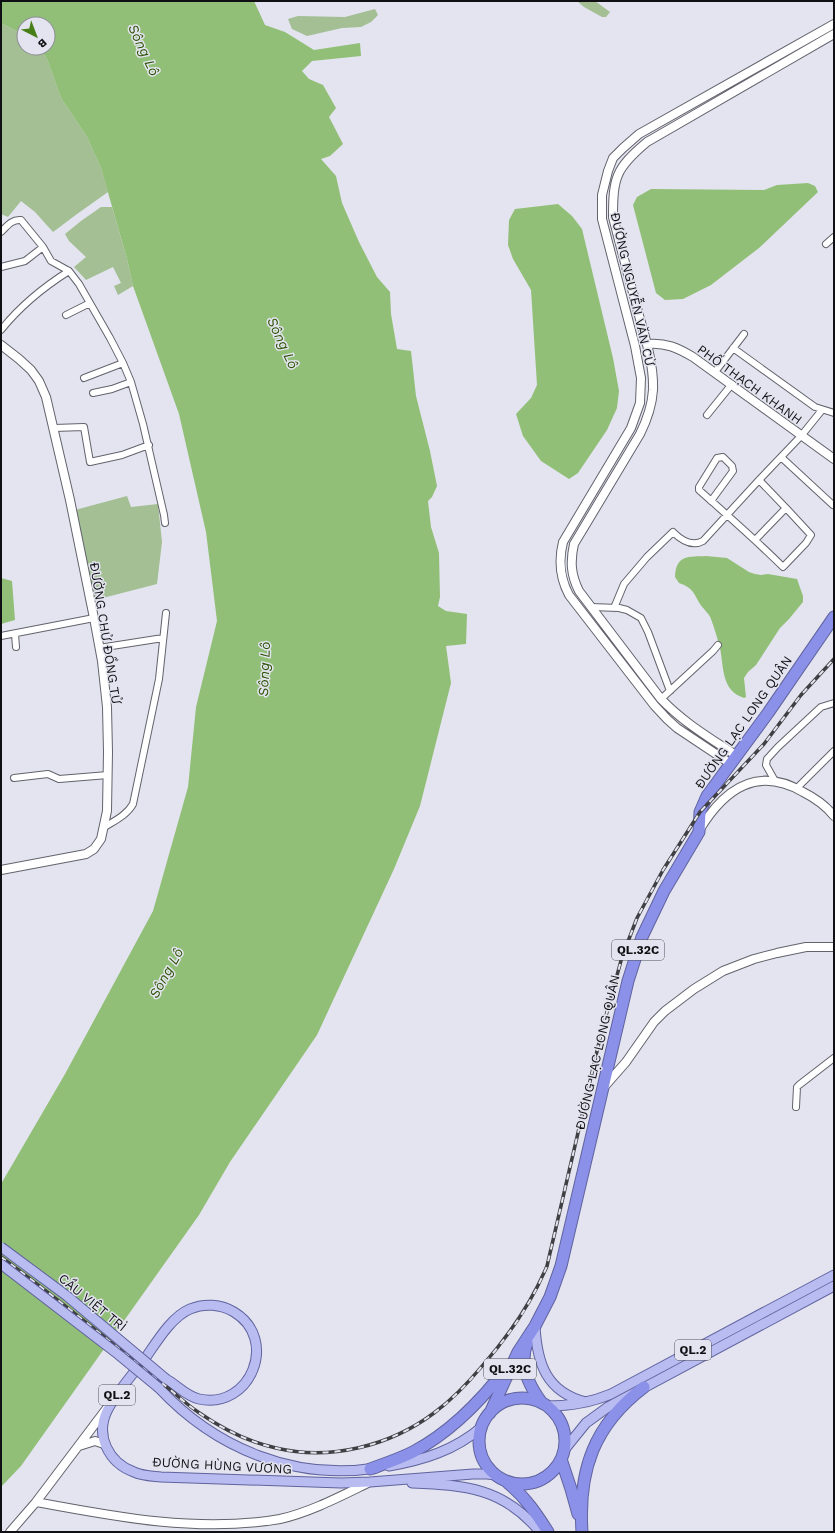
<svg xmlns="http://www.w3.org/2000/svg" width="835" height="1533" font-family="'Work Sans',sans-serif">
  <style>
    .green { fill: #a3bf93 }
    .water { fill: #92bf77 }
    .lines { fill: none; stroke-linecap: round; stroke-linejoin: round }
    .street-casing { stroke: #62636c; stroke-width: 8 }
    .secondary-casing { stroke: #62636c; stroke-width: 10 }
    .primary-casing { stroke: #60639e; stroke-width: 11 }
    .highway-casing { stroke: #60639e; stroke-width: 13 }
    .street { stroke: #fff; stroke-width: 6 }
    .secondary { stroke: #fff; stroke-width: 8 }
    .primary { stroke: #b9bcf1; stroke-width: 9 }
    .highway { stroke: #8b90e8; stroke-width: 11 }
    .rail-casing { stroke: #3f3f44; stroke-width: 3.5 }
    .rail { stroke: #e3e4ef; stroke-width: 2; stroke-dasharray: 6; stroke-linecap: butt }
    .primary-bridge-casing { stroke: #60639e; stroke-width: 11; stroke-linecap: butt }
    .primary-bridge { stroke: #b9bcf1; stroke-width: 9 }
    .labels { text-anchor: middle; stroke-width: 3; stroke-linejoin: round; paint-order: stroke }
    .shield { fill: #e3e4ef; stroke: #4f5056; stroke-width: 1 }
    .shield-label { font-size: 12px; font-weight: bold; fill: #101014 }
    .street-label { font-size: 13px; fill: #101014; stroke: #e3e4ef }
    .water-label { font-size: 14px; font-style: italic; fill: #2b5303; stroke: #e3e4ef }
  </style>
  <rect width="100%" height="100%" fill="#e3e4ef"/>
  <path class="green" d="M577 1H595L610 12 606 17H602L584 7Z
    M375 9 378 15 371 22 361 27 342 28 307 36 292 29 288 19 298 16 345 17Z
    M1 23 24 35V48H40L47 59 61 98 87 137 101 168 108 192 77 214 53 232 35 212 21 201 8 217 1 214Z
    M101 207H112L127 259 133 286 118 295 114 286 121 283 113 267 86 280 74 267 86 257 69 241 65 234 81 221Z
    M127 496 131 507 158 504 162 542 157 584 95 600 75 510Z"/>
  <path class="water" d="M1 1H254L265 25 285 32 314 50 360 43 361 56 312 61 302 71 309 79 323 85 336 108 329 117 343 144 330 156 321 159 336 176 342 203 359 242 377 277 390 292 391 314 397 349 411 351 416 396 430 451 437 486 432 497 428 501 431 527 439 553 440 597 438 606 446 611 467 614 466 644 446 646 451 683 420 806 394 869 317 1035 230 1162 199 1215 21 1466 1 1487V1184L65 1074 153 911 188 787 196 707 217 621 206 532 179 414 133 286 127 259 101 168 87 137 61 98 47 59 40 48H48V24H24V35L1 23Z
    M808 183 815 186 818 192 759 248 711 285 683 299 665 300 656 293 633 205 637 197 651 189 764 190 777 185Z
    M558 204 572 216 582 229 613 358 619 391 617 408 607 430 578 473 569 479 541 461 523 436 516 414 531 398 537 385 531 290 513 259 508 245 509 220 515 209Z
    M706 556 727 558 749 572 755 574 761 575 768 574 797 579 803 596V602L789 619 780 628 756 665 748 672 744 678 746 697 744 698C721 690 724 668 720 648 718 640 714 627 711 619 709 613 703 609 700 604 693 592 693 588 679 583L675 577C676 554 689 557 706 556Z
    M1 578 12 581 15 620 1 624Z"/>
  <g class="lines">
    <defs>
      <path id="street" d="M1 232C7 226 12 219 21 220L43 247 51 261 69 271 79 284 110 338 123 363 131 382 143 424 164 515 165 523
        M826 244 834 237
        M1 267 25 261 43 247
        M66 315 90 303
        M1 330C21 305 42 288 69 271
        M733 348 815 407 834 413
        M715 372 744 334
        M84 378 123 363
        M93 393 112 389 131 382
        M707 415 732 384
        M54 428 84 427 90 462 122 455 149 445
        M781 457 833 505
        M711 501 733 471 732 466 723 457 717 458 699 487V490C727 515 756 540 783 567L806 543 811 535 786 508
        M756 539 786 508 759 480
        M591 607 619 608 627 610 641 618 648 632 670 691
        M614 608 624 584 647 557 673 532C681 540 692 547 703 541L759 480 801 436 822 410
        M15 634 16 647
        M1 636 94 618
        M99 648 163 638
        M661 699 713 651 718 645
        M14 778 48 774 59 779 108 775
        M775 781 766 765 767 759 778 747 821 707 834 703
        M797 788 834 751
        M103 828C114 821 127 815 133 804L159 679 166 613
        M796 1107 797 1087 799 1085 834 1058"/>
      <path id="secondary" d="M647 344C665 342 678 348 693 357L834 459
        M1 345 19 359 31 370 39 381 46 397 70 500 94 618 102 661 107 707 108 752 107 811 101 839 94 849 86 854 1 870
        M737 756C710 738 684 723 661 699L579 591C571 575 570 562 574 544L640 434C647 420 652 406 653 390 654 364 645 337 638 312 630 280 621 249 613 217 613 177 616 168 647 142L834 34
        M731 764 677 728 667 719 654 705 569 595C560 578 558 562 563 542L631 428 640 403 641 378 635 346 602 219V195L608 171 613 158 623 148 639 134 834 24
        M700 829C725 788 758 766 803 792 815 798 826 806 834 816
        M604 1087 626 1062 654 1022 665 1011 694 989 723 971 754 959 777 953 806 947H834
        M79 1446 95 1441 104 1444
        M36 1502 107 1408
        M10 1532 36 1502C116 1517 199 1533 280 1519 311 1512 341 1496 370 1482"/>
      <path id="primary" d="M535 1326C537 1363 546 1392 586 1402
        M166 1379C177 1385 186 1396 199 1399 251 1410 279 1339 234 1312 221 1304 204 1303 190 1309 171 1317 156 1343 144 1360 131 1376 116 1393 107 1411 95 1436 109 1463 134 1472 142 1476 152 1476 161 1477L341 1483 370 1482 473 1474H487L496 1475
        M159 1388C215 1448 294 1481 376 1468
        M547 1406C570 1406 590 1403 611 1394L834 1275
        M565 1449 586 1423 608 1407 834 1286
        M389 1466C424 1460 455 1450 482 1427
        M412 1483C465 1485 504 1488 540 1532"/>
      <path id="highway" d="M527 1343C519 1364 529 1386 542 1403
        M479 1441a43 43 0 1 1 86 0a43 43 0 1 1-86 0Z
        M490 1413 518 1352 535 1326 550 1297 561 1266 628 981 642 937 664 891 699 832 700 812 707 796 768 713 834 617
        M561 1459 571 1489 578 1514
        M370 1469C384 1464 399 1459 413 1452 451 1432 481 1401 507 1367
        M508 1483C525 1497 536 1513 548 1532
        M582 1532C578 1470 594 1425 644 1387"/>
    </defs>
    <use href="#street" class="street-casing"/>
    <use href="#secondary" class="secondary-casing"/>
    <use href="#primary" class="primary-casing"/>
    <use href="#highway" class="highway-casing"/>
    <use href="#street" class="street"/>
    <use href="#secondary" class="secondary"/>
    <use href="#primary" class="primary"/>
    <use href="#highway" class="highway"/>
    <defs>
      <path id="rail" d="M1 1257C42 1287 82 1319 122 1351 139 1365 156 1378 173 1392 181 1399 189 1406 198 1412 221 1428 248 1442 276 1448 330 1461 390 1446 434 1413 453 1399 468 1383 483 1365 510 1334 531 1304 547 1266L601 1034 622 957 637 918 663 870 700 812 764 744 801 695 834 659"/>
    </defs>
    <use href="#rail" class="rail-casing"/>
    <use href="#rail" class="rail"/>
    <defs>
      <path id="primary-bridge" d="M1 1247 67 1296 166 1379
        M1 1264 119 1355 159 1388"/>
    </defs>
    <use href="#primary-bridge" class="primary-bridge-casing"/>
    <use href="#primary-bridge" class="primary-bridge"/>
  </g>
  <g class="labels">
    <g class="shield">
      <rect x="612" y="940" width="52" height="20" rx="3"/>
      <rect x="675" y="1340" width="36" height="20" rx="3"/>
      <rect x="484" y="1359" width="52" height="20" rx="3"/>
      <rect x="99" y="1385" width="36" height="20" rx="3"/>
    </g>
    <g class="shield-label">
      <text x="638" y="954">QL.32C</text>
      <text x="693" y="1354">QL.2</text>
      <text x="510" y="1373">QL.32C</text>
      <text x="117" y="1399">QL.2</text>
    </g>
    <g class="street-label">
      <text transform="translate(633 289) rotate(77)" y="5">ĐƯỜNG NGUYỄN VĂN CỪ</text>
      <text transform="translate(750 384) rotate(36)" y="5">PHỐ THẠCH KHANH</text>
      <text transform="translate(106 633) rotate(81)" y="5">ĐƯỜNG CHỬ ĐỒNG TỬ</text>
      <text transform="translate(743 722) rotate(-55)" y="5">ĐƯỜNG LẠC LONG QUÂN</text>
      <text transform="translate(597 1052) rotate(-77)" y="5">ĐƯỜNG LẠC LONG QUÂN</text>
      <text transform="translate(93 1302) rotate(39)" y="5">CẦU VIỆT TRÌ</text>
      <text transform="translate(222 1465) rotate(3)" y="5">ĐƯỜNG HÙNG VƯƠNG</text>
    </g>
    <g class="water-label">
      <text transform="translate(144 50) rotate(65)" y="5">Sông Lô</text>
      <text transform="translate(283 343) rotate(65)" y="5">Sông Lô</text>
      <text transform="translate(264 669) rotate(-88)" y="5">Sông Lô</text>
      <text transform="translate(166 973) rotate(-61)" y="5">Sông Lô</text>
    </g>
  </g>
  <rect width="835" height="1533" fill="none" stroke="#101014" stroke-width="4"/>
  <g transform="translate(36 36) rotate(138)"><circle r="19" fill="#e3e4ef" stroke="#8f8f97"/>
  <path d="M0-3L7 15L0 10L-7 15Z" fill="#477e15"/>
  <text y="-6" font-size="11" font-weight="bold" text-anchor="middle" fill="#101014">B</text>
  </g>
</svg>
